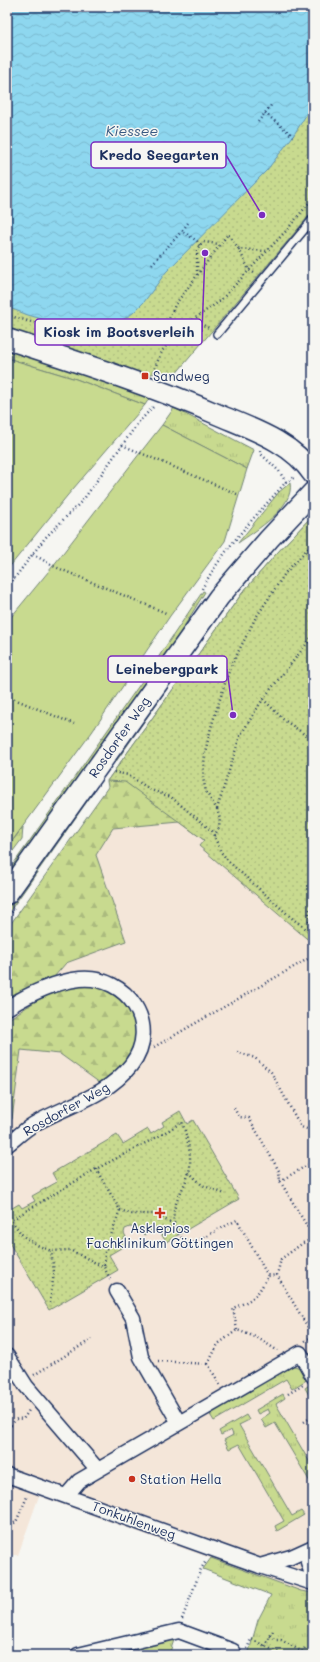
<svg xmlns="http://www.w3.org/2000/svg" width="320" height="1662" font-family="Mali,sans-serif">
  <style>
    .built { fill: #f4e6d9 }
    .grass { fill: url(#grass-tufts); stroke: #728476 }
    .forest { fill: url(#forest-firs); stroke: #728476 }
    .park { fill: url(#park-dots); stroke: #728476 }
    .garden { fill: #c8da8f; stroke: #728476 }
    .water { fill: url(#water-waves); stroke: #6094b5 }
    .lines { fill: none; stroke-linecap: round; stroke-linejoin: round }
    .lane-casing { stroke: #1b2f5e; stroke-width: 10 }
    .street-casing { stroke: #1b2f5e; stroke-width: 17 }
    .secondary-casing { stroke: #1b2f5e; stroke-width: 23 }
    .path { stroke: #1b2f5e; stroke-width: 2.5; stroke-dasharray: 1 3; stroke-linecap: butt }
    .lane { stroke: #f6f6f2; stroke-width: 7 }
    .street { stroke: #f6f6f2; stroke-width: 14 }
    .secondary { stroke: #f6f6f2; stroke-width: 20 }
    .poi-dot { fill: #c8321e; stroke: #f6f6f2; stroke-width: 1.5 }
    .labels { text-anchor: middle; stroke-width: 3; stroke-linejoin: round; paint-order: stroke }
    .poi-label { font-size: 13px; fill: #1b2f5e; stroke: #f6f6f2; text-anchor: start }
    .street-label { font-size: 13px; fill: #1b2f5e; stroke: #f6f6f2 }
    .water-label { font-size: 14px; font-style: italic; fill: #385982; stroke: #f6f6f2 }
    .leader { fill: none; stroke: #7b2cbf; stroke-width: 1.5 }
    .callout-dot { fill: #7b2cbf; stroke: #f6f6f2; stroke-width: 1.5 }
    .callout { fill: #f6f6f2; stroke: #7b2cbf; stroke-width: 1.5 }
    .callout-label { font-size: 14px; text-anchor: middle; font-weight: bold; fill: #1b2f5e }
  </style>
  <defs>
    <pattern id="grass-tufts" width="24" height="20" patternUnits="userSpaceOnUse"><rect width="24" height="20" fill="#c8da8f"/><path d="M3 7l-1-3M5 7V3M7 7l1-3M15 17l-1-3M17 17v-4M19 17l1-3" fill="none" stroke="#abbb7e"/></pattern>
    <pattern id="forest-firs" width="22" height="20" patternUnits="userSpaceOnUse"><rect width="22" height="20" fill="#c8da8f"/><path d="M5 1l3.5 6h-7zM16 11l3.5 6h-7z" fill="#abbb7e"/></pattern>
    <pattern id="park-dots" width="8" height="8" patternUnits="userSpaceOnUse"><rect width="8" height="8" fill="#c8da8f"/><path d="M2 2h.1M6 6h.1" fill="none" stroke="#abbb7e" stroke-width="1.8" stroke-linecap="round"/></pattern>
    <pattern id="water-waves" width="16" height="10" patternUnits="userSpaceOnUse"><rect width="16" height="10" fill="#8ed7ef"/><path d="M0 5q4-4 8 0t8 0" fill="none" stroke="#7ab9cf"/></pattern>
  </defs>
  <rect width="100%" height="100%" fill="#f6f6f2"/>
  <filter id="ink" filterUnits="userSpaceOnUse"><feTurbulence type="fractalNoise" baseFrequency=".025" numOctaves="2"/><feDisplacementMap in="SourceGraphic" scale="8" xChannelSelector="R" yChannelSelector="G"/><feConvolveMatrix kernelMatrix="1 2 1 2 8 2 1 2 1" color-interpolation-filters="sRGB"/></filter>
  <g filter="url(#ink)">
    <path class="built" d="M313 744V1593L301 1591 39 1496 18 1555H7V929L108 787 107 781Z"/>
    <path class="grass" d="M7 345 152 394 145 405 76 379 7 358Z
      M174 408 254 450 247 469 162 425Z
      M290 483C295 507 255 531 238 543L279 492Z
      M203 591 205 592 180 633 7 878V873L145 677Z
      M209 629 115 763 114 762V758L179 667Z
      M93 793 7 915V910L86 797Z
      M23 827 22 839 7 859V848Z
      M291 1365 301 1368 308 1379 292 1389 286 1379 214 1421 209 1413Z
      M311 1384 313 1388V1402L305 1388Z
      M283 1394 285 1398 276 1404 313 1468V1487L275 1423 266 1428 261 1419 270 1413 268 1409 258 1414 256 1410Z
      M246 1415 249 1420 239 1425 292 1516 301 1511 304 1515 277 1531 275 1526 284 1521 239 1444 229 1449 224 1440 233 1435 231 1430 221 1435 219 1431Z
      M211 1558 301 1591 313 1593V1655H248L258 1620 271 1595 203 1569Z
      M170 1640H174L170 1652 177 1655H105Z"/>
    <path class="forest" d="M313 515 204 840 180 822 113 828 96 855 126 941 66 963 54 977 24 991 7 1000V929L108 787 107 781 243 592 277 553Z
      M79 985C88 986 97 986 106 989 128 996 142 1026 134 1048 127 1064 114 1075 100 1083L60 1054 21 1050 12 1119 7 1123V1020L42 997 61 989Z"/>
    <path class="park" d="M7 7H313V211L174 376 162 372 139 376 7 332Z
      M313 515V944L199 846 204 840 125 782 107 781 243 592 277 553Z
      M180 1111 187 1124 193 1120 239 1199 166 1242 157 1227 144 1235 140 1229 136 1231 134 1228 130 1227 125 1229 124 1233 126 1237 122 1239 126 1245 109 1255 118 1270 49 1310 7 1239V1211L19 1204 22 1208 35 1201 32 1196 57 1182 52 1173 117 1135 123 1144 148 1129 151 1134 164 1126 162 1122Z"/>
    <path class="garden" d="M7 358 76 379 145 405 67 496 7 570Z
      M162 425 247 469 225 541 170 616 92 732 7 848V622L53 566 140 453Z"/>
    <path class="water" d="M7 7H313V104L293 136 267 170 166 272 144 302 133 313 121 321 88 330H81L28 315 7 307Z"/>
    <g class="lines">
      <defs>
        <path id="lane" d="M217 334 313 219"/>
        <path id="street" d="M7 1008C29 994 54 982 80 979 127 975 162 1025 131 1065 106 1097 67 1105 34 1124 24 1130 16 1138 7 1145
          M117 1291 133 1318 141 1357 179 1423
          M7 1356 26 1386 98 1470
          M7 1475 260 1566 313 1583
          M67 1495 79 1481 300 1353 313 1376
          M312 1548 308 1562 313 1578
          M260 1566 291 1557 313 1547
          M78 1655 179 1631 233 1651"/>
        <path id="secondary" d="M7 339C78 362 150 385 219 415 252 429 292 442 313 474
          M7 894 219 597 269 539 313 492"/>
      </defs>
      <use href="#lane" class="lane-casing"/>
      <use href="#street" class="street-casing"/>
      <use href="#secondary" class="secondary-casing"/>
      <path class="path" d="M265 113 293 136
        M258 122 272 104
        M188 223 182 231 197 241 200 246
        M239 249 249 270 254 273
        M152 264 182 231
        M197 275V249L203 242 219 244
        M7 315 98 341H116L153 332 163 333 172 339 181 328 220 301 286 231 313 198
        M193 320 209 328
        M163 333 175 305 228 234 239 249 266 251
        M153 372 162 351 172 339
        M122 445 237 494
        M260 451 261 454 279 471 286 482
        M33 554 53 566 166 613
        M7 588 45 538 83 500 138 423 154 406
        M202 589C223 549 256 516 286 482L295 477
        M7 696 74 724
        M263 699 284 720 313 740
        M114 772 128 775 151 790 171 797 212 831 221 852 229 862 293 919 313 934
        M217 809 240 736 263 699 313 636
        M7 831 9 832
        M214 836 219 828 220 819 217 809 206 792 203 778 205 752 212 724 230 668 255 619 286 572 313 543
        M7 919 14 909
        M309 930V913L313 898
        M154 1047 313 956
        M237 1052 255 1058 271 1072 301 1127 313 1131
        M234 1108 239 1117 249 1118 279 1171 280 1181 313 1236
        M96 1169 120 1210 105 1252 104 1267
        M189 1172 202 1185 225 1194
        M280 1181 313 1162
        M120 1210 132 1214H156L174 1225
        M110 1279 104 1267 70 1250 51 1251 37 1245 23 1236 11 1220 96 1169 159 1136 182 1122C187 1137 191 1151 190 1167 187 1189 164 1209 178 1232 181 1237 184 1242 189 1245L237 1220 268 1276
        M50 1303 54 1272 51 1251
        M237 1330 233 1308C255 1299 257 1296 268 1276L277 1275
        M305 1341 313 1336 277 1275 281 1259 303 1243 313 1239
        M158 1361 208 1364
        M34 1375 92 1339
        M220 1385 208 1364 218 1344 237 1330 258 1338 278 1351
        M288 1394 303 1385
        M304 1422 313 1416
        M7 1426 12 1425C15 1419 17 1418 23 1419L30 1409
        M7 1527 16 1522 27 1497
        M182 1619 201 1569 206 1561
        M270 1636 276 1640H281L308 1655
        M265 1646 274 1629
        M247 1649 251 1639 283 1655
        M302 1652 306 1646"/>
      <use href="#lane" class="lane"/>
      <use href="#street" class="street"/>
      <use href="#secondary" class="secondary"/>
    </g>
  </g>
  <g class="poi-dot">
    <rect x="141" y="372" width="8" height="8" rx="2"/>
    <path d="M158 1207h4v4h4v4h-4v4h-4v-4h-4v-4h4z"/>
    <circle cx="132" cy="1479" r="4"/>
  </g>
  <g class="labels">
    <g class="poi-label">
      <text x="153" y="381">Sandweg</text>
      <text x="160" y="1233" text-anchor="middle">Asklepios<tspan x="160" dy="15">Fachklinikum Göttingen</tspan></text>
      <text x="140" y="1484">Station Hella</text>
    </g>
    <g class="street-label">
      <text transform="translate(119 737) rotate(-55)" y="5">Rosdorfer Weg</text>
      <text transform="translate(66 1109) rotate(-29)" y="5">Rosdorfer Weg</text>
      <text transform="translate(134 1520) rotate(20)" y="5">Tonkuhlenweg</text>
    </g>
    <g class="water-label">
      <text x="132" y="136">Kiessee</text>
    </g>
  </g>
  <path class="leader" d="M262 215L226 155M205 253L202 332M233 715L227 669"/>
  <g class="callout-dot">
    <circle cx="262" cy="215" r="4"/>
    <circle cx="205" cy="253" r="4"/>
    <circle cx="233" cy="715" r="4"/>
  </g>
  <g class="callout">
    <rect x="91" y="142" width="135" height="26" rx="4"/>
    <rect x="35" y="319" width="167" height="26" rx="4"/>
    <rect x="108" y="656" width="119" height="26" rx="4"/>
  </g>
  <g class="callout-label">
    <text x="159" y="160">Kredo Seegarten</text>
    <text x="119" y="337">Kiosk im Bootsverleih</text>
    <text x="167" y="674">Leinebergpark</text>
  </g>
  <rect width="320" height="1662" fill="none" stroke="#f6f6f2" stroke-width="24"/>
  <rect x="12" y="12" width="296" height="1638" fill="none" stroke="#1b2f5e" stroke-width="1.5" filter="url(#ink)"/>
</svg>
